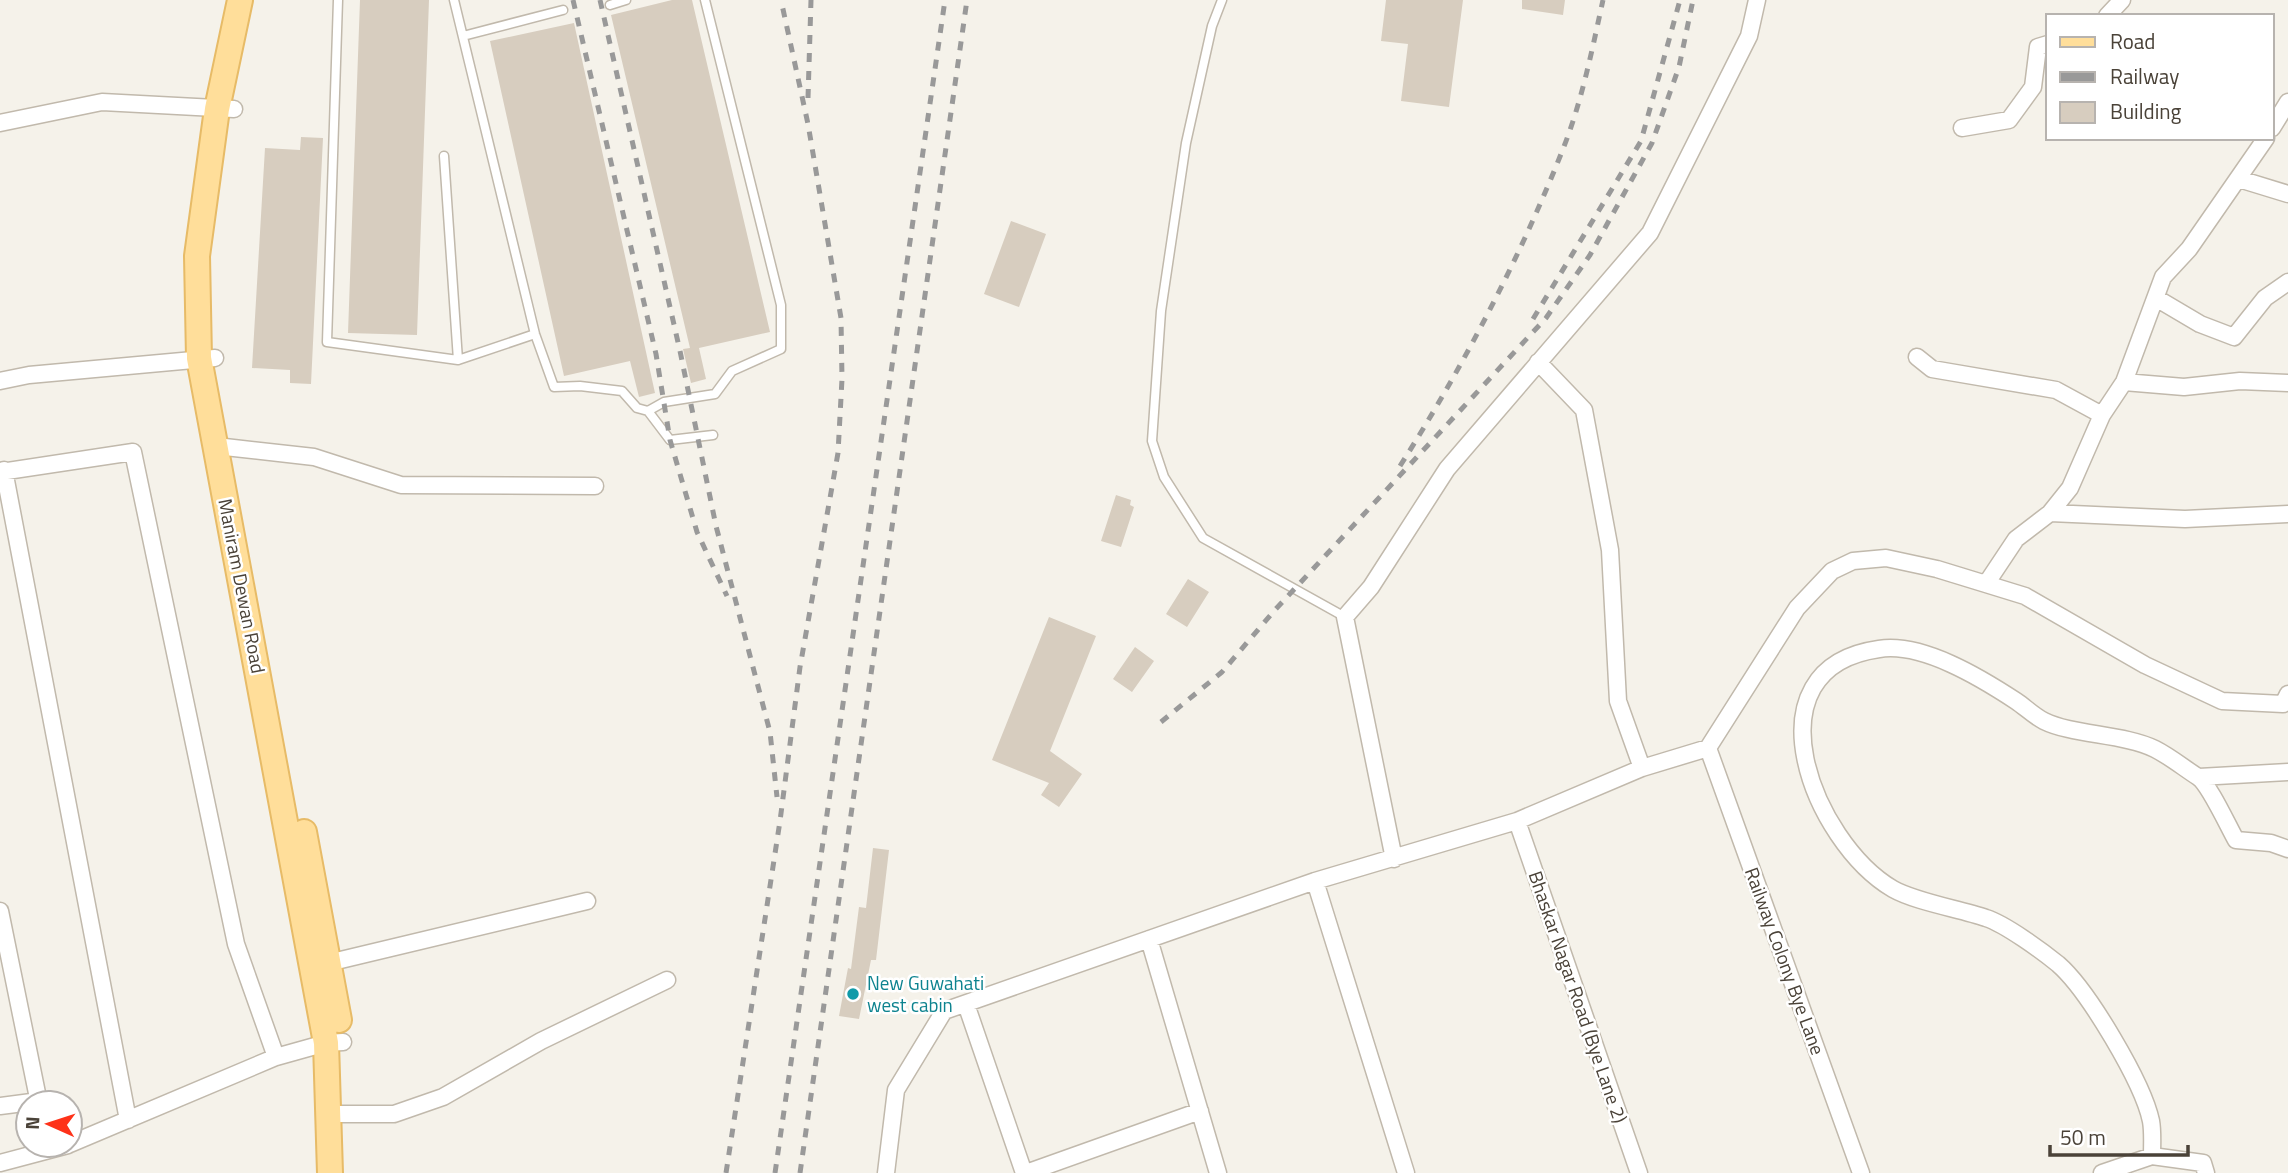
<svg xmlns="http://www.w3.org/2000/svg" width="2288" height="1173" font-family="'Titillium Web',sans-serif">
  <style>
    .building { fill: #d7cdbf }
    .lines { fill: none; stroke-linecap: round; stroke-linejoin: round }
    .lane-casing { stroke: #c1b9ac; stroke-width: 11 }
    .street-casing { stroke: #c1b9ac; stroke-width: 19 }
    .primary-casing { stroke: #e7bb67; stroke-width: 28 }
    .lane { stroke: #fff; stroke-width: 8 }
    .street { stroke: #fff; stroke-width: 16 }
    .primary { stroke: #ffde9a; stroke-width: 24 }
    .rail { stroke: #999; stroke-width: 5; stroke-dasharray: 9 9; stroke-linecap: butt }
    .culture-dot { fill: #0f9aa8; stroke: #fff; stroke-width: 2.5 }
    .labels { text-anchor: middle; stroke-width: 5; stroke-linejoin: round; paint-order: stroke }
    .street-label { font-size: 19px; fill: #4a4238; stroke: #fff }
    .culture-label { font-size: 19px; fill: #0d838f; stroke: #fff; text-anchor: start }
  </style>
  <rect width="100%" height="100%" fill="#f5f2ea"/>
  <path class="building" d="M360 0H429L417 335 348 333Z
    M672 0H692L770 332 699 348 706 379 691 383 683 349 690 348 611 15Z
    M1386 0H1463L1449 107 1401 101 1408 44 1381 41Z
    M1522 0H1565L1563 15 1522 9Z
    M574 23 655 393 639 397 630 361 564 376 490 41Z
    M301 137 323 138 311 384 290 383V370L252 368 265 148 300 150Z
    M1011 221 1046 234 1019 307 984 294Z
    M1116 495 1131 500 1130 505 1134 507 1121 547 1101 541Z
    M1188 579 1209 592 1187 627 1166 614Z
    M1049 617 1096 636 1050 751 1082 774 1059 807 1041 795 1049 783 992 760Z
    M1135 647 1154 661 1132 692 1113 679Z
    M873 848 889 850 876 960H871L859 1019 839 1016 848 968 851 969 859 907 866 908Z"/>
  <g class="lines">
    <defs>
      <path id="lane" d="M338 0 327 342 458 360 535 334
        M454 0 535 334 554 387 580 386 622 391 637 408 648 411 664 402 715 394 732 371 781 349V305L705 0
        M1222 0 1212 26 1186 143 1161 311 1152 441 1164 477 1203 538 1345 617
        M610 5 626 0
        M463 36 563 10
        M444 156 458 360
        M648 411 670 440 713 435"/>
      <path id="street" d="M2107 16 2122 0
        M0 123 102 102 234 109
        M1962 128 2009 120 2033 87 2038 47 2048 44
        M2272 128 2288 102
        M2239 179 2288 194
        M2156 298 2200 324 2234 337 2265 298 2288 282
        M1917 357 1932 369 2056 390 2102 415
        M1538 362 1584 410 1610 550 1618 701 1642 768
        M0 381 29 375 215 358
        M2124 382 2184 387 2240 381 2288 383
        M216 446 314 457 401 485 595 486
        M4 470 128 1120
        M0 472 133 452 236 944 276 1057
        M2050 513 2185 519 2288 514
        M1986 584 2025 596 2145 665 2222 701 2283 704 2288 694
        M1708 748 1861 1173
        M2199 777 2288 772
        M1517 821 1639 1173
        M1394 859 1345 617 1371 587 1447 469 1650 233 1749 36 1757 0
        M1315 881 1406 1173
        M0 911 39 1103
        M1149 939 1218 1173
        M328 963 587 901
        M966 1004 1024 1173
        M0 1106 39 1101
        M329 1114H394L443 1097 541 1041 667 980
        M70 1144 276 1057 326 1043 343 1042
        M2152 1156C2152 1145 2153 1132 2151 1121 2143 1083 2088 990 2058 964 2042 951 2005 924 1986 918 1960 909 1916 902 1893 889 1813 842 1744 668 1879 649 1922 642 1981 678 2016 701 2025 707 2034 716 2044 721 2072 735 2125 734 2155 749 2169 756 2184 768 2198 777 2209 784 2228 826 2236 840L2271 843 2288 849
        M0 1163 68 1145
        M886 1173 896 1090 944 1011 1315 881 1517 821 1642 768 1708 748 1797 608 1832 571 1853 561 1886 558 1937 569 1986 584 2016 539 2050 513 2070 488 2102 415 2124 382 2163 277 2189 249 2266 138
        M1026 1173 1200 1111
        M2102 1173 2152 1156 2203 1163 2206 1173"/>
      <path id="primary" d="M240 0 217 109 197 256 199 358 326 1043 330 1173
        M304 832 339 1020"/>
    </defs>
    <use href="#lane" class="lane-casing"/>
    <use href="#street" class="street-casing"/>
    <use href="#primary" class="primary-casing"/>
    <use href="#lane" class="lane"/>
    <use href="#street" class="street"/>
    <use href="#primary" class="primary"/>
    <path class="rail" d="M573 0 656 354 670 440 697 532 727 596
      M600 0 680 351 716 526 770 732 777 797
      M808 98 811 0
      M1533 319 1641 141 1680 0
      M1400 466C1463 367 1520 258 1563 149 1582 101 1592 50 1603 0
      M1161 722 1222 672 1274 611 1546 318 1590 255 1652 143 1679 67 1693 0
      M726 1173 780 821 800 667 838 453 842 379 841 318 808 124 781 0
      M775 1173 945 0
      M800 1173 967 0"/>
  </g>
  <circle class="culture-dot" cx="853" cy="994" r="7"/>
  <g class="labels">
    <g class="street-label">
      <text transform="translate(242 586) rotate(79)" y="7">Maniram Dewan Road</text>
      <text transform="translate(1785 961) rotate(70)" y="7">Railway Colony Bye Lane</text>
      <text transform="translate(1578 997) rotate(71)" y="7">Bhaskar Nagar Road (Bye Lane 2)</text>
    </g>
    <g class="culture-label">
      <text x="867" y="990">New Guwahati<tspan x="867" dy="22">west cabin</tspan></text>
    </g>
  </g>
  <rect x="2046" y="14" width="228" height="126" fill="#ffffff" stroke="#b7b3af" stroke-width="2"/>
  <rect x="2060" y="37" width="35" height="10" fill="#ffde9a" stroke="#b7b3af" stroke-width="2"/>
  <text x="2110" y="49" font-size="21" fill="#4a4238">Road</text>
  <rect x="2060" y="72" width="35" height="10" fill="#999999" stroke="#b7b3af" stroke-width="2"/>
  <text x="2110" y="84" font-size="21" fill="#4a4238">Railway</text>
  <rect x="2060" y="102" width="35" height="21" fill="#d7cdbf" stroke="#b7b3af" stroke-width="2"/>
  <text x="2110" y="119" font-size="21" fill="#4a4238">Building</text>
  <g transform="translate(49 1124) rotate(273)"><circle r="33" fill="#ffffff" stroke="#b7b3af" stroke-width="2"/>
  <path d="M0-5L12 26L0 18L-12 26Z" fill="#fe3219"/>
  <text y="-10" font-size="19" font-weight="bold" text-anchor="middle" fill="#4a4238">N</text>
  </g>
  <path d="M2050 1145v10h138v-10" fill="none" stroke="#4a4238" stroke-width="3.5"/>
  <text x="2060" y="1145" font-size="21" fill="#4a4238" stroke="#ffffff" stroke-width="5" paint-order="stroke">50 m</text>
</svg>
